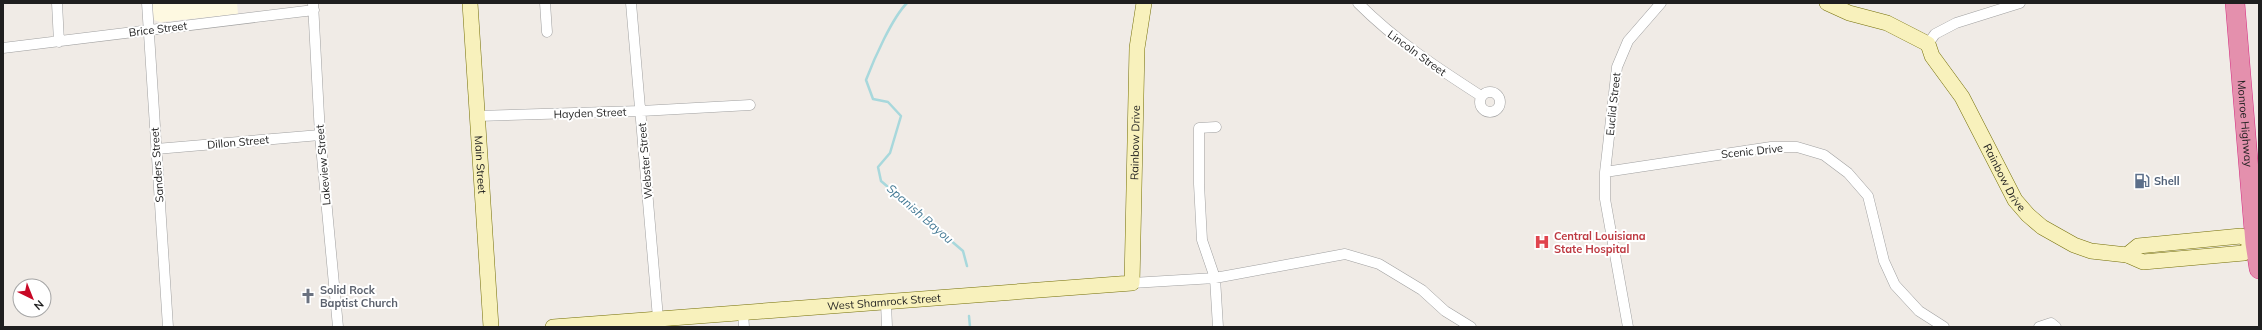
<svg xmlns="http://www.w3.org/2000/svg" width="2262" height="330" font-family="Mulish,sans-serif">
  <style>
    .education { fill: #fef9e1 }
    .lines { fill: none; stroke-linecap: round; stroke-linejoin: round }
    .stream { stroke: #a8d8dc; stroke-width: 2.5 }
    .street-casing { stroke: #a0a0a0; stroke-width: 11 }
    .secondary-casing { stroke: #746f08; stroke-width: 16 }
    .highway-casing { stroke: #d52b80; stroke-width: 20 }
    .street { stroke: #fff; stroke-width: 10 }
    .secondary { stroke: #f8f1bc; stroke-width: 15 }
    .highway { stroke: #e490ad; stroke-width: 19 }
    .labels { text-anchor: middle; stroke-width: 4; stroke-linejoin: round; paint-order: stroke }
    .street-label { font-size: 11px; fill: #1f1f1f; stroke: #fff }
    .service-label { font-size: 11px; font-weight: bold; fill: #4e5e75; stroke: #fff; text-anchor: start }
    .health-label { font-size: 11px; font-weight: bold; fill: #be3a42; stroke: #fff; text-anchor: start }
    .worship-label { font-size: 11px; font-weight: bold; fill: #5b616d; stroke: #fff; text-anchor: start }
    .water-label { font-size: 12px; font-style: italic; fill: #457a95; stroke: #fff }
  </style>
  <rect width="100%" height="100%" fill="#f0ebe6"/>
  <path class="education" d="M152 3H237L238 14 160 22 154 20Z"/>
  <g class="lines">
    <path class="stream" d="M907 3C892 18 874 59 866 80L873 99 888 102 901 116 890 153 878 167 881 181 963 251 967 266
      M969 316 970 327"/>
    <defs>
      <path id="street" d="M57 3 59 42
        M147 3 168 327
        M313 3 320 135 338 327
        M545 3 547 32
        M631 3 658 318
        M1358 3C1396 41 1436 67 1481 96
        M1928 44 1935 34 1956 23 2020 3
        M3 48 314 10
        M1480 102a10 10 0 1 1 20 0a10 10 0 1 1-20 0Z
        M478 116 641 111 750 105
        M1216 127 1199 128V184L1202 240 1215 278 1218 327
        M156 149 320 135
        M1605 172 1771 147H1797L1824 155 1848 173 1868 196 1884 261 1895 285 1919 311 1944 327
        M1132 283 1215 278 1345 254 1379 264 1422 290 1445 311 1471 327
        M886 303 887 327
        M743 313 744 327
        M1628 327 1605 199V172L1617 67 1628 41 1661 3
        M2039 327 2051 323 2056 327"/>
      <g id="secondary">
        <path id="s1" d="M470 3 491 327"/>
        <path id="s2" d="M1827 3 1849 13 1887 23 1928 44 1932 56 1962 97 2015 200 2028 215 2042 227 2074 245 2091 251 2127 255 2143 262 2244 253 2255 243"/>
        <path d="M2127 255 2138 246 2241 236 2255 243H2259"/>
        <path id="s3" d="M553 327 1132 283 1137 48 1144 3"/>
      </g>
      <g id="highway">
        <path id="s4" d="M2235 3 2255 243 2259 269"/>
      </g>
    </defs>
    <use href="#street" class="street-casing"/>
    <use href="#secondary" class="secondary-casing"/>
    <use href="#highway" class="highway-casing"/>
    <use href="#street" class="street"/>
    <use href="#secondary" class="secondary"/>
    <use href="#highway" class="highway"/>
  </g>
  <defs>
    <symbol id="fuel-bare" viewBox="-9 -9 18 18"><path d="M-5.5-6h7V0h2V4h1.3V-2.5L3-4.5l.8-.8L6-3V5H2.5V1h-1V6h-7ZM-4.2-4.7v3.2H.2V-4.7Z" fill="#5c6f8a" stroke="#fff" stroke-width="2.5" paint-order="stroke"/></symbol>
    <symbol id="hospital-bare" viewBox="-9 -9 18 18"><path d="M-5-5h3v3.5h4V-5h3V5h-3V1.5h-4V5h-3Z" fill="#e0444e" stroke="#fff" stroke-width="2.5" paint-order="stroke"/></symbol>
    <symbol id="church-bare" viewBox="-9 -9 18 18"><path d="M-1.2-6h2.4v3.5h3.3v2.4h-3.3V6h-2.4V-.1h-3.3v-2.4h3.3Z" fill="#6b7280" stroke="#fff" stroke-width="2.5" paint-order="stroke"/></symbol>
  </defs>
  <g fill-rule="evenodd">
    <use href="#fuel-bare" x="2131" y="170" width="22" height="22"/>
    <use href="#hospital-bare" x="1531" y="231" width="22" height="22"/>
    <use href="#church-bare" x="297" y="285" width="22" height="22"/>
  </g>
  <g class="labels">
    <g class="street-label">
      <text transform="translate(158 29) rotate(-7)" y="4">Brice Street</text>
      <text transform="translate(1417 53) rotate(36)" y="4">Lincoln Street</text>
      <text transform="translate(1613 104) rotate(-84)" y="4">Euclid Street</text>
      <text transform="translate(590 113) rotate(-2)" y="4">Hayden Street</text>
      <text dy="4" stroke="none"><textPath href="#s4" startOffset="121">Monroe Highway</textPath></text>
      <text transform="translate(238 142) rotate(-5)" y="4">Dillon Street</text>
      <text dy="4" stroke="none"><textPath href="#s3" startOffset="721">Rainbow Drive</textPath></text>
      <text transform="translate(1752 151) rotate(-6)" y="4">Scenic Drive</text>
      <text transform="translate(645 161) rotate(-95)" y="4">Webster Street</text>
      <text transform="translate(157 165) rotate(-94)" y="4">Sanders Street</text>
      <text transform="translate(323 165) rotate(-95)" y="4">Lakeview Street</text>
      <text dy="4" stroke="none"><textPath href="#s1" startOffset="162">Main Street</textPath></text>
      <text dy="4" stroke="none"><textPath href="#s2" startOffset="264">Rainbow Drive</textPath></text>
      <text dy="4" stroke="none"><textPath href="#s3" startOffset="332">West Shamrock Street</textPath></text>
    </g>
    <g class="service-label">
      <text x="2154" y="185">Shell</text>
    </g>
    <g class="health-label">
      <text x="1554" y="240">Central Louisiana<tspan x="1554" dy="13">State Hospital</tspan></text>
    </g>
    <g class="worship-label">
      <text x="320" y="294">Solid Rock<tspan x="320" dy="13">Baptist Church</tspan></text>
    </g>
    <g class="water-label">
      <text transform="translate(920 214) rotate(41)" y="4">Spanish Bayou</text>
    </g>
  </g>
  <rect width="2262" height="330" fill="none" stroke="#1f1f1f" stroke-width="8"/>
  <g transform="translate(32 298) rotate(137)"><circle r="19" fill="#ffffff" stroke="#a5a5a5"/>
  <path d="M0-3L7 15L0 10L-7 15Z" fill="#c80725"/>
  <text y="-6" font-size="11" font-weight="bold" text-anchor="middle" fill="#1f1f1f">N</text>
  </g>
</svg>
